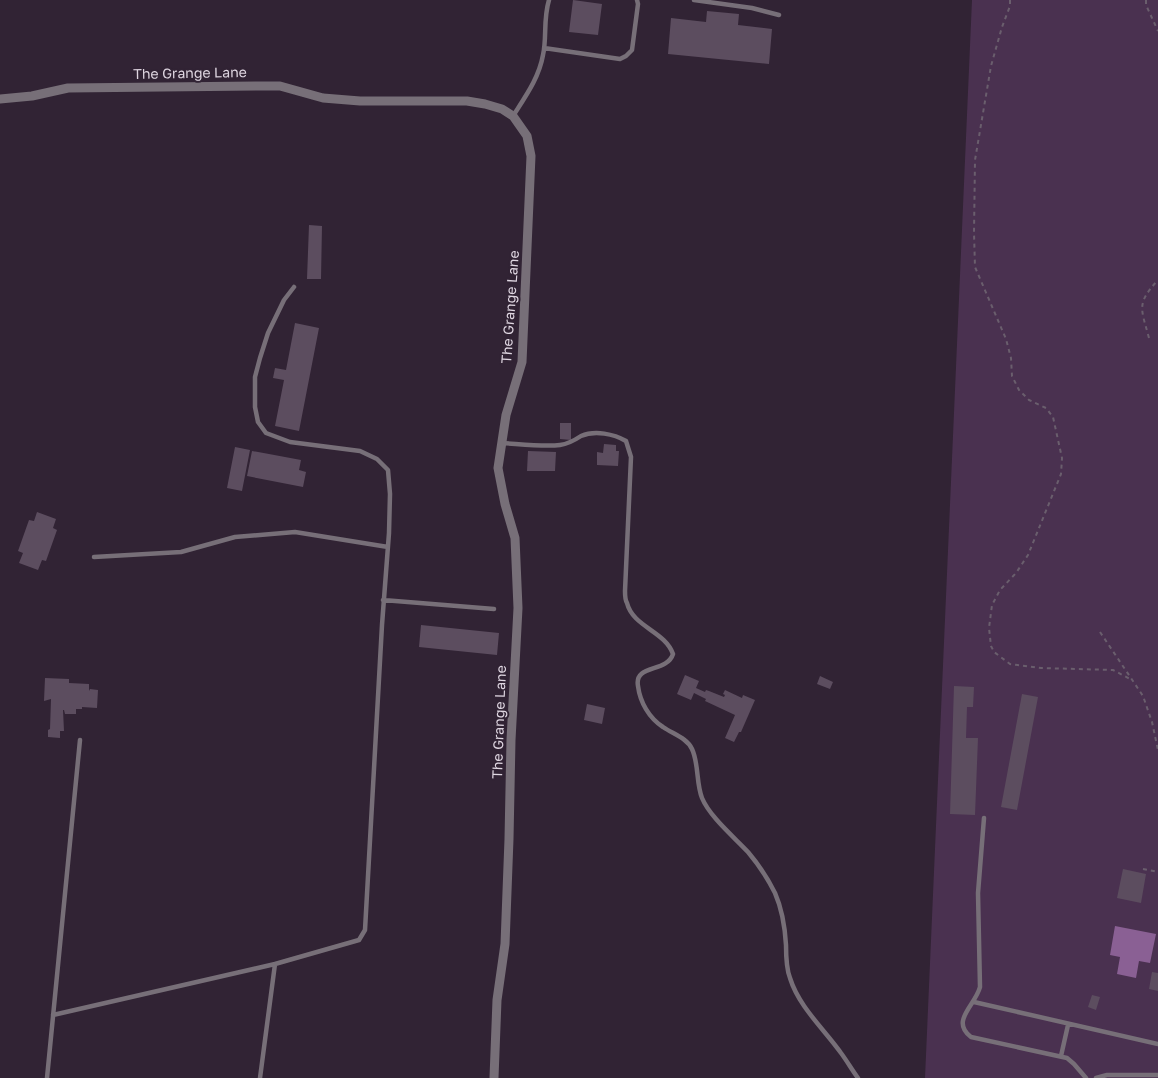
<svg xmlns="http://www.w3.org/2000/svg" width="1158" height="1078" font-family="'Golos Text',sans-serif">
  <style>
    .green { fill: #4a3150 }
    .water { fill: #8a6094 }
    .building { fill: #5c4d5f }
    .lines { fill: none; stroke-linecap: round; stroke-linejoin: round }
    .path { stroke: #6a5e6d; stroke-width: 2; stroke-dasharray: 4 4; stroke-linecap: butt }
    .service { stroke: #776f78; stroke-width: 4.5 }
    .minor { stroke: #776f78; stroke-width: 9 }
    .labels { text-anchor: middle; stroke-width: 4; stroke-linejoin: round; paint-order: stroke }
    .street-label { font-size: 14px; fill: #dfd6e1; stroke: #312334 }
  </style>
  <rect width="100%" height="100%" fill="#312334"/>
  <path class="green" d="M972 0H1158V1078H925Z"/>
  <path class="water" d="M1115 926 1156 934 1150 963 1139 961 1136 978 1117 974 1120 957 1110 955Z"/>
  <path class="building" d="M573 0 602 4 598 35 569 32Z
    M707 11 739 14 738 25 772 29 769 64 668 54 671 18 706 22Z
    M309 225 322 226 321 279H307Z
    M295 323 319 328 299 431 275 426 284 380 273 378 275 368 286 370Z
    M560 423H571V440L560 439Z
    M604 444 616 445V451H619L618 466 597 465V452L603 453Z
    M235 447 250 450 242 491 227 488Z
    M252 451 269 454 267 465 269 454 301 460 299 470 306 472 303 487 247 476Z
    M528 451 556 452 555 471H527Z
    M37 512 56 519 53 528 57 530 46 561 42 560 38 570 19 563 23 553 18 551 29 520 34 521Z
    M421 625 499 633 497 655 419 647Z
    M685 675 699 681 696 688 705 692 706 690 709 691 724 697 725 695 723 694 725 690 742 698 743 695 755 700 741 732H739L734 742 725 738 735 715 705 701 706 699 694 693 691 700 677 694Z
    M820 676 833 682 830 689 817 684Z
    M45 678 69 679V683L89 684V691L90 689 98 690 97 708 82 707V709H76V714H65L64 710H63L64 731H60V738L48 737V730L50 729 51 699 44 701Z
    M954 686 974 687 973 707H967L966 738H978L975 815 950 814Z
    M1022 694 1038 697 1017 810 1001 807Z
    M587 704 605 708 602 724 584 720Z
    M1123 869 1146 874 1141 903 1117 898Z
    M1152 972 1158 973V991L1149 989Z
    M1092 995 1100 997 1096 1010 1088 1007Z"/>
  <g class="lines">
    <path class="path" d="M1010 0V6L1002 27 991 66 975 160 974 233 975 267 1006 339 1011 358 1012 376 1019 390 1029 400 1046 408 1053 417 1062 458 1061 474 1028 555 1016 573 1000 590 992 605 989 628 991 646 994 652 1010 664 1041 668 1113 670 1132 680
      M1146 0V5L1158 31
      M1149 338C1141 308 1136 304 1158 280
      M1100 632 1143 696 1152 722 1158 750
      M1143 869 1158 872"/>
    <path class="service" d="M694 0 752 8 779 15
      M544 48 620 59 626 56 632 50 638 4 637 0
      M513 116C525 97 539 78 543 55 547 38 543 19 549 0
      M502 443C519 444 544 447 560 445 568 444 575 440 581 436 595 430 614 434 626 441L631 457 625 591C625 595 625 600 627 603 633 627 665 631 673 654 667 673 634 664 638 686 640 702 649 718 663 727 673 734 687 738 692 749 699 764 696 783 702 798 710 817 734 837 748 852 759 865 768 879 775 893 782 909 785 928 786 945 786 956 786 968 790 978 799 1007 824 1029 841 1053 847 1061 852 1070 858 1078
      M94 557 181 552 235 537 295 532 388 547
      M383 600 494 609
      M984 818 978 893 980 987C975 1006 950 1021 971 1037L1067 1058 1074 1064 1086 1078
      M974 1002 1158 1044
      M53 1015 275 964
      M1061 1056 1068 1025
      M47 1078 80 740
      M260 1078 275 964 359 940 365 930 382 625 389 533 390 494 388 470 377 459 360 451 290 442 266 433 258 422 255 407V377L260 358 268 333 284 300 294 287
      M1096 1078 1107 1075H1158"/>
    <path class="minor" d="M0 99 32 96 68 88 256 86H280L323 98 360 101H467L485 104 502 109 513 116 527 136 531 156 522 362 506 415 498 468 505 504 515 538 518 608 511 740 509 839 505 944 497 1000 494 1078"/>
  </g>
  <g class="labels">
    <g class="street-label">
      <text transform="translate(190 73) rotate(-1)" y="5">The Grange Lane</text>
      <text transform="translate(510 307) rotate(-86)" y="5">The Grange Lane</text>
      <text transform="translate(499 722) rotate(-88)" y="5">The Grange Lane</text>
    </g>
  </g>
</svg>
